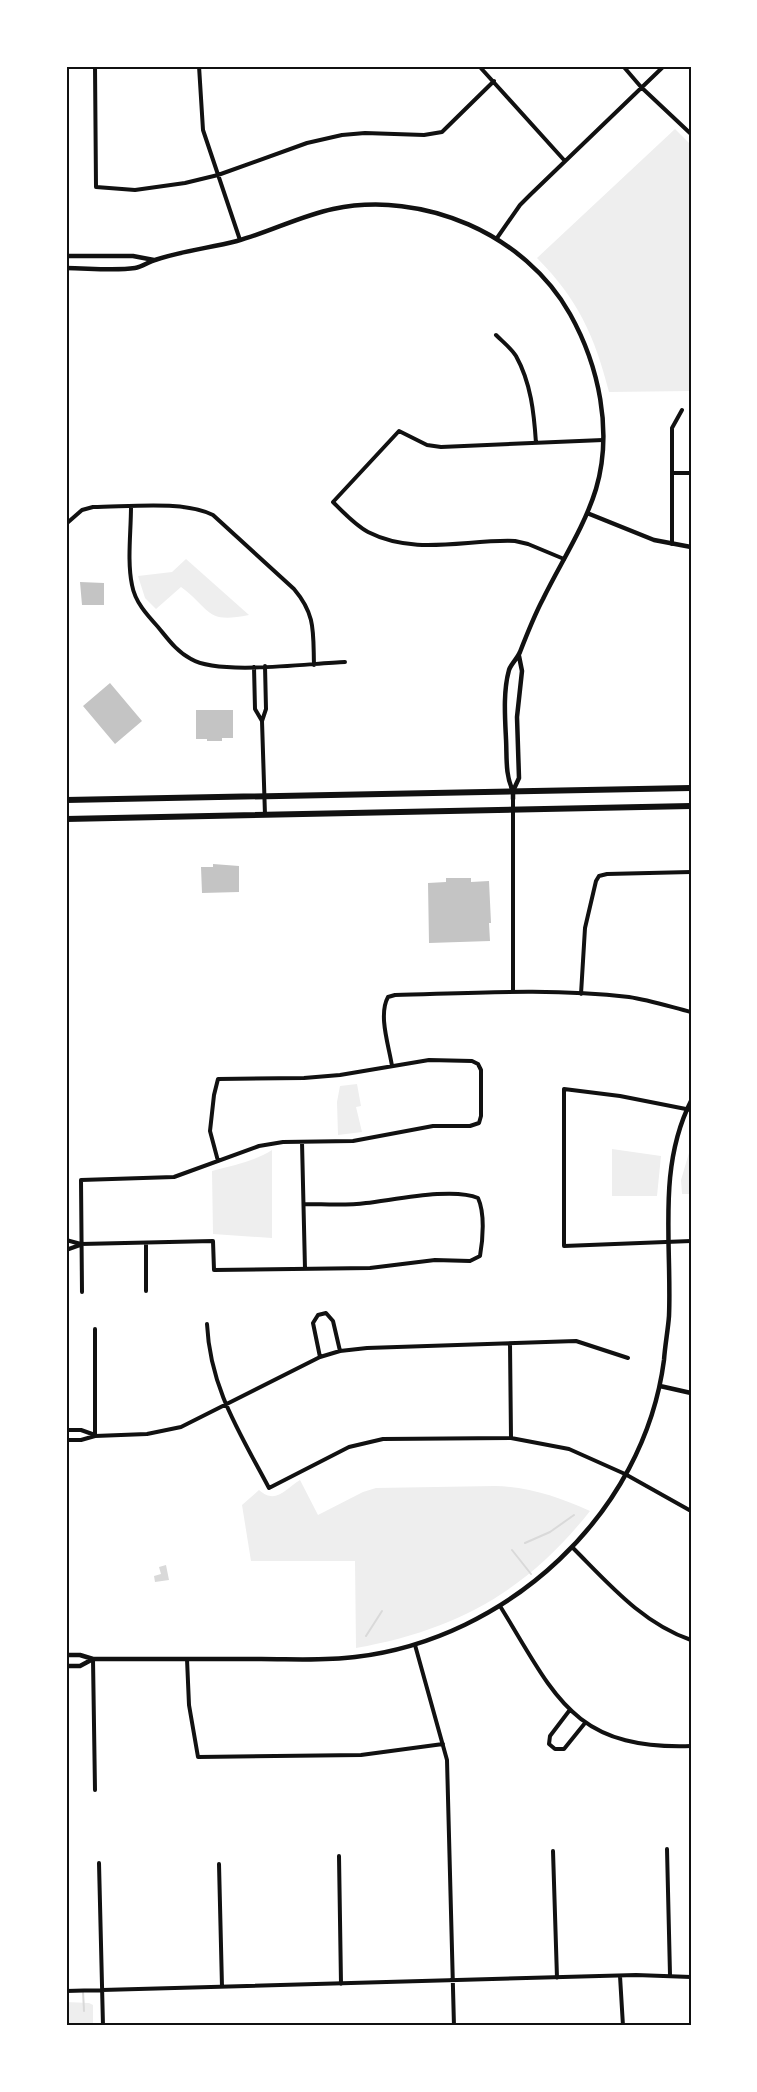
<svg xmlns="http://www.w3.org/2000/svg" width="757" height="2092" font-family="Lato,sans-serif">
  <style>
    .green { fill: #eee }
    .water { fill: #d9d9d9 }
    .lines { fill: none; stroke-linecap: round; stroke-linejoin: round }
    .stream { stroke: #d9d9d9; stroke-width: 2 }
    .building { fill: #c4c4c4 }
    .minor { stroke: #111; stroke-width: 4 }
    .tertiary { stroke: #111; stroke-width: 4.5 }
    .primary { stroke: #111; stroke-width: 6 }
    .neatline { fill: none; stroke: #111; stroke-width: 2 }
  </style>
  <rect width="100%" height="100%" fill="#fff"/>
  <path class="green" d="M675 129 691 145V391L609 392C595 337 578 299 537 258Z
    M186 559 249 615C205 624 212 610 181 587L156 609 145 598 138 576 172 572Z
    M357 1084 361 1106 356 1107 362 1132 338 1135 337 1102 340 1086Z
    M691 1146V1194H682L681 1180Z
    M612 1149 661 1156 657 1196H612Z
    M272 1150V1238L213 1234 212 1171C233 1165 253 1162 272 1150Z
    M300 1480 318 1515 363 1492 376 1488 495 1486C529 1487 559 1497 590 1511 526 1592 456 1630 356 1648L355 1561H251L242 1505 259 1490C276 1505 285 1489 300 1480Z
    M66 2002 89 2003 93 2005V2026H66Z"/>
  <path class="water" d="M166 1565 169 1580 155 1582 154 1576 161 1574 159 1567Z"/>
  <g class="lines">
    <path class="stream" d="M525 1543 550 1532 574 1515
      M512 1550 531 1574
      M366 1636 382 1611
      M83 1991 84 2011"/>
  </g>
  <path class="building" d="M80 582 104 583V605H82Z
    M110 683 142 721 115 744 83 706Z
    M196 710H233V738H222V741H207V739H196Z
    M213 864 239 866V892L202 893 201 867H213Z
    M446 878H471V882L489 881 491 923H489L490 941 429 943 428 883 446 882Z"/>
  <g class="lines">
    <path class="minor" d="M95 66 96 187 135 190 185 183 218 175 307 143 342 135 365 133 424 135 442 132 494 81
      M199 66 203 130 240 240
      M479 66 564 160
      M623 66 641 87 691 134
      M497 238 520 205 530 195 664 66
      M496 335C503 342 511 348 516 356 531 383 534 413 536 443
      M673 473H691
      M131 507C131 532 127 561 132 585 135 602 147 615 158 627 168 639 177 652 191 659 220 676 310 663 345 662
      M66 524 82 510 93 507C127 507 183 500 213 515L294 589C316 615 313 632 314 665
      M672 544V428L682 410
      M564 559 528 544 515 541C466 539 415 556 368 532 355 525 344 513 333 502L399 431 427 445 441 447 603 440
      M265 666 266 709 262 721 265 815
      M254 667 255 709 262 721
      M513 799V991
      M581 994 585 928 596 881 599 876 607 874 691 872
      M392 1066C389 1046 378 1015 388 997L395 995C473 993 551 988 629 997 649 1000 671 1007 691 1012
      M691 1110 620 1096 564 1089V1246L691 1241
      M302 1142 305 1269
      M66 1240 81 1244 213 1241 214 1270 370 1268 435 1260 470 1261 480 1256C483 1239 485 1213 478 1198 453 1187 394 1200 366 1203 345 1206 324 1204 304 1204
      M146 1243V1291
      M66 1250 80 1245
      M82 1292 81 1180 174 1177 259 1146 283 1142 353 1141 433 1126H470L479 1123 481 1116V1070L478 1064 472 1061 429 1060 340 1075 304 1078 218 1079 214 1095 210 1131 218 1161
      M207 1324C210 1388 240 1433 269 1488L349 1447 383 1439 511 1438 569 1449 625 1474 691 1511
      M95 1329V1436
      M510 1344 511 1438
      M320 1357 313 1323 318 1315 326 1313 333 1321 340 1351
      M66 1430H81L95 1435
      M66 1440H81L95 1436 147 1434 181 1427 320 1357 340 1351 367 1348 576 1341 628 1358
      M573 1548C609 1584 642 1623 691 1640
      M500 1606C555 1695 572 1750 691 1746
      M415 1645 447 1760 454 2026
      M93 1659 95 1790
      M187 1659 189 1705 198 1757 361 1755 443 1744
      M569 1711 550 1736 549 1744 555 1749H564L585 1723
      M667 1849 670 1975
      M553 1851 557 1978
      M339 1856 341 1984
      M99 1863 103 2026
      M219 1864 222 1987
      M620 1976 623 2026
      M66 1991 636 1975 691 1977"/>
    <path class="tertiary" d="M66 256H133L154 260
      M66 268C87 268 114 271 135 268 142 267 148 262 155 260 181 251 210 248 237 241 270 232 300 216 333 209 423 190 525 234 570 314 599 366 613 431 596 489 584 528 561 562 543 599 534 616 527 634 520 652 517 659 511 664 509 670 503 691 505 718 506 739 507 757 505 775 513 791
      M587 513 654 540 691 547
      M513 799V791L519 778 517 717 522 671 519 656
      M660 1386 691 1393
      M66 1655H80L93 1659C149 1659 205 1659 261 1659 293 1659 324 1661 355 1657 508 1639 644 1514 664 1360 665 1345 668 1330 669 1316 672 1244 657 1168 691 1101
      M66 1666H80L93 1659"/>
    <path class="primary" d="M66 800 691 788
      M66 819 691 806"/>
  </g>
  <rect width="757" height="2092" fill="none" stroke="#ffffff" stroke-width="135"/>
  <rect x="68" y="68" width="622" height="1956" class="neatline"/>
</svg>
